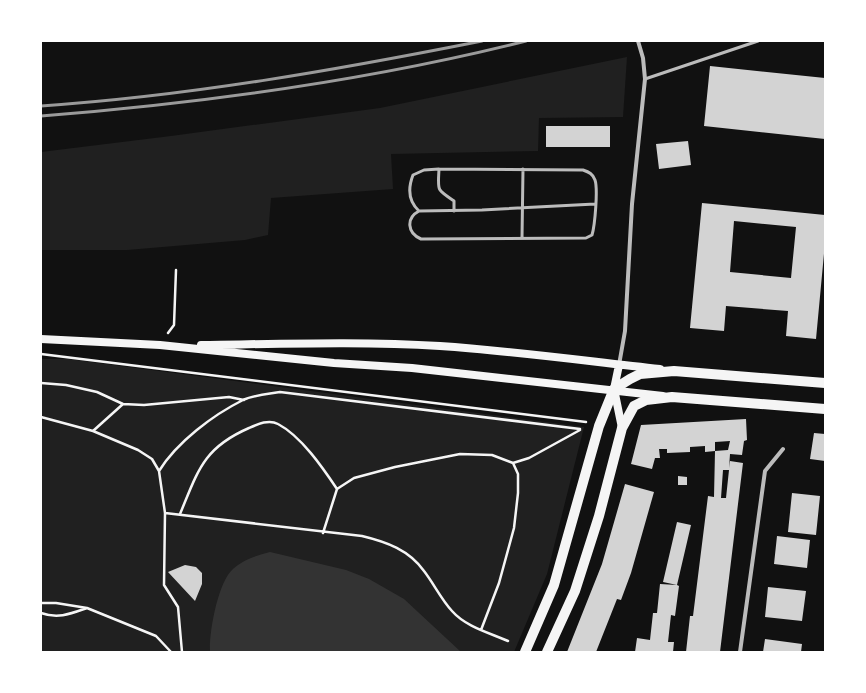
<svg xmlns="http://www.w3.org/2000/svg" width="866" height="693" font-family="'IBM Plex Serif',serif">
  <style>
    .green { fill: #202020 }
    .water { fill: #333 }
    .building { fill: #d3d3d3; fill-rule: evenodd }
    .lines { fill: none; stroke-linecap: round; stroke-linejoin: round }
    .path { stroke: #f5f5f5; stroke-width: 2.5 }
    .service { stroke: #bcbcbc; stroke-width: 3 }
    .minor { stroke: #bcbcbc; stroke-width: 4 }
    .secondary { stroke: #f5f5f5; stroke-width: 8 }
    .primary { stroke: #f5f5f5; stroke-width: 10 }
    .rail { stroke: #9a9a9a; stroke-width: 3 }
  </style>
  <rect width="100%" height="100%" fill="#111"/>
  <path class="green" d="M627 57 623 117 539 118 538 151 391 154 393 189 271 198 268 235 245 240 127 250H41V152L171 136 380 108Z
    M41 359H68L584 427 547 574 514 652H41Z"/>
  <path class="water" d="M270 552 346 570 369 579 404 599 461 652H210C209 632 218 582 233 569 244 559 256 556 270 552Z"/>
  <path class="building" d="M710 66 825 78V139L704 126Z
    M546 126H610V147H546Z
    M688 141 691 165 659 169 656 144Z
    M702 203 825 215V243L816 339 786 336 788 311 726 306 724 331 690 328ZM734 221 796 227 791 278 730 272Z
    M746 419 747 440 744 441 742 455 730 454 729 468 730 461 743 463 720 652H686L690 616H693L708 496 714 497 715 451 728 450 730 441 715 442V451L705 452V446L690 447V452L667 453V449H659L660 458H655L652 469 631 464 641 425ZM723 470H729L726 498H721Z
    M814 433 825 434V461L810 459Z
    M678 476 687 477V485H678Z
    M625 484 654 492 631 573 621 600 617 599 596 652H567L602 564Z
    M792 493 820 496 816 535 788 532Z
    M677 522 691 525 677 585 679 586 675 616 671 615 668 642H674L673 652H635L637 638 650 640 653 613H657L660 584 677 585 663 582Z
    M777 536 810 540 807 568 774 564Z
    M185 565 196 567 202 573V584L195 601 168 572Z
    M768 587 806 591 802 621 765 617Z
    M765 639 802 644 801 652H763Z"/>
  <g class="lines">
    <path class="path" d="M168 333 174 325 176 270
      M41 354 586 422
      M41 383 66 385 97 392 123 404 144 405 229 397 244 400
      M41 417 93 431 138 450 152 459 159 471 165 513 164 585 178 607 182 652
      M93 431 123 404
      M513 463 529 458 580 430
      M159 471C177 442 213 415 243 400 254 395 268 394 280 392L580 429
      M337 489 354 478 395 467 460 454 492 455 513 463 518 474V493L514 528 499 583 481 630
      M165 513 362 536C387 542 409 550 424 571 434 584 441 599 452 611 466 627 490 633 508 641
      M180 514C198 471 203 448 249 428 258 424 269 419 278 424 301 436 323 468 337 489L323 533
      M41 603H56L87 608 156 636 171 652
      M41 613C58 619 70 614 87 608"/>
    <path class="service" d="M645 79 758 41
      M439 169C438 191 436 189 454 201V211
      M419 211C408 201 408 188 413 175L424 170 439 169 583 170C589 172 593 174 595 180 598 189 595 225 592 235L586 238 421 239C407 233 406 218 419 211L482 210 595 204
      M522 238 523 169"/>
    <path class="minor" d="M619 365 625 331 632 204 645 79 643 58 638 41
      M740 652 765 471 783 449"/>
    <path class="secondary" d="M41 339 160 345 334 363 412 368 663 396
      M201 345C280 344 360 341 440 346 514 351 586 361 660 369
      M619 365 614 389 622 428"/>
    <path class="primary" d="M525 652 554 585 599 426 614 389 630 379 640 374 674 371 825 383
      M547 652 575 591 599 516 622 428 634 406 646 400 672 397 825 409"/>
    <path class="rail" d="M41 106C189 96 336 70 482 41
      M41 116C204 103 367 81 526 41"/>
  </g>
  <rect width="866" height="693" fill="none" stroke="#ffffff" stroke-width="84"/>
</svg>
